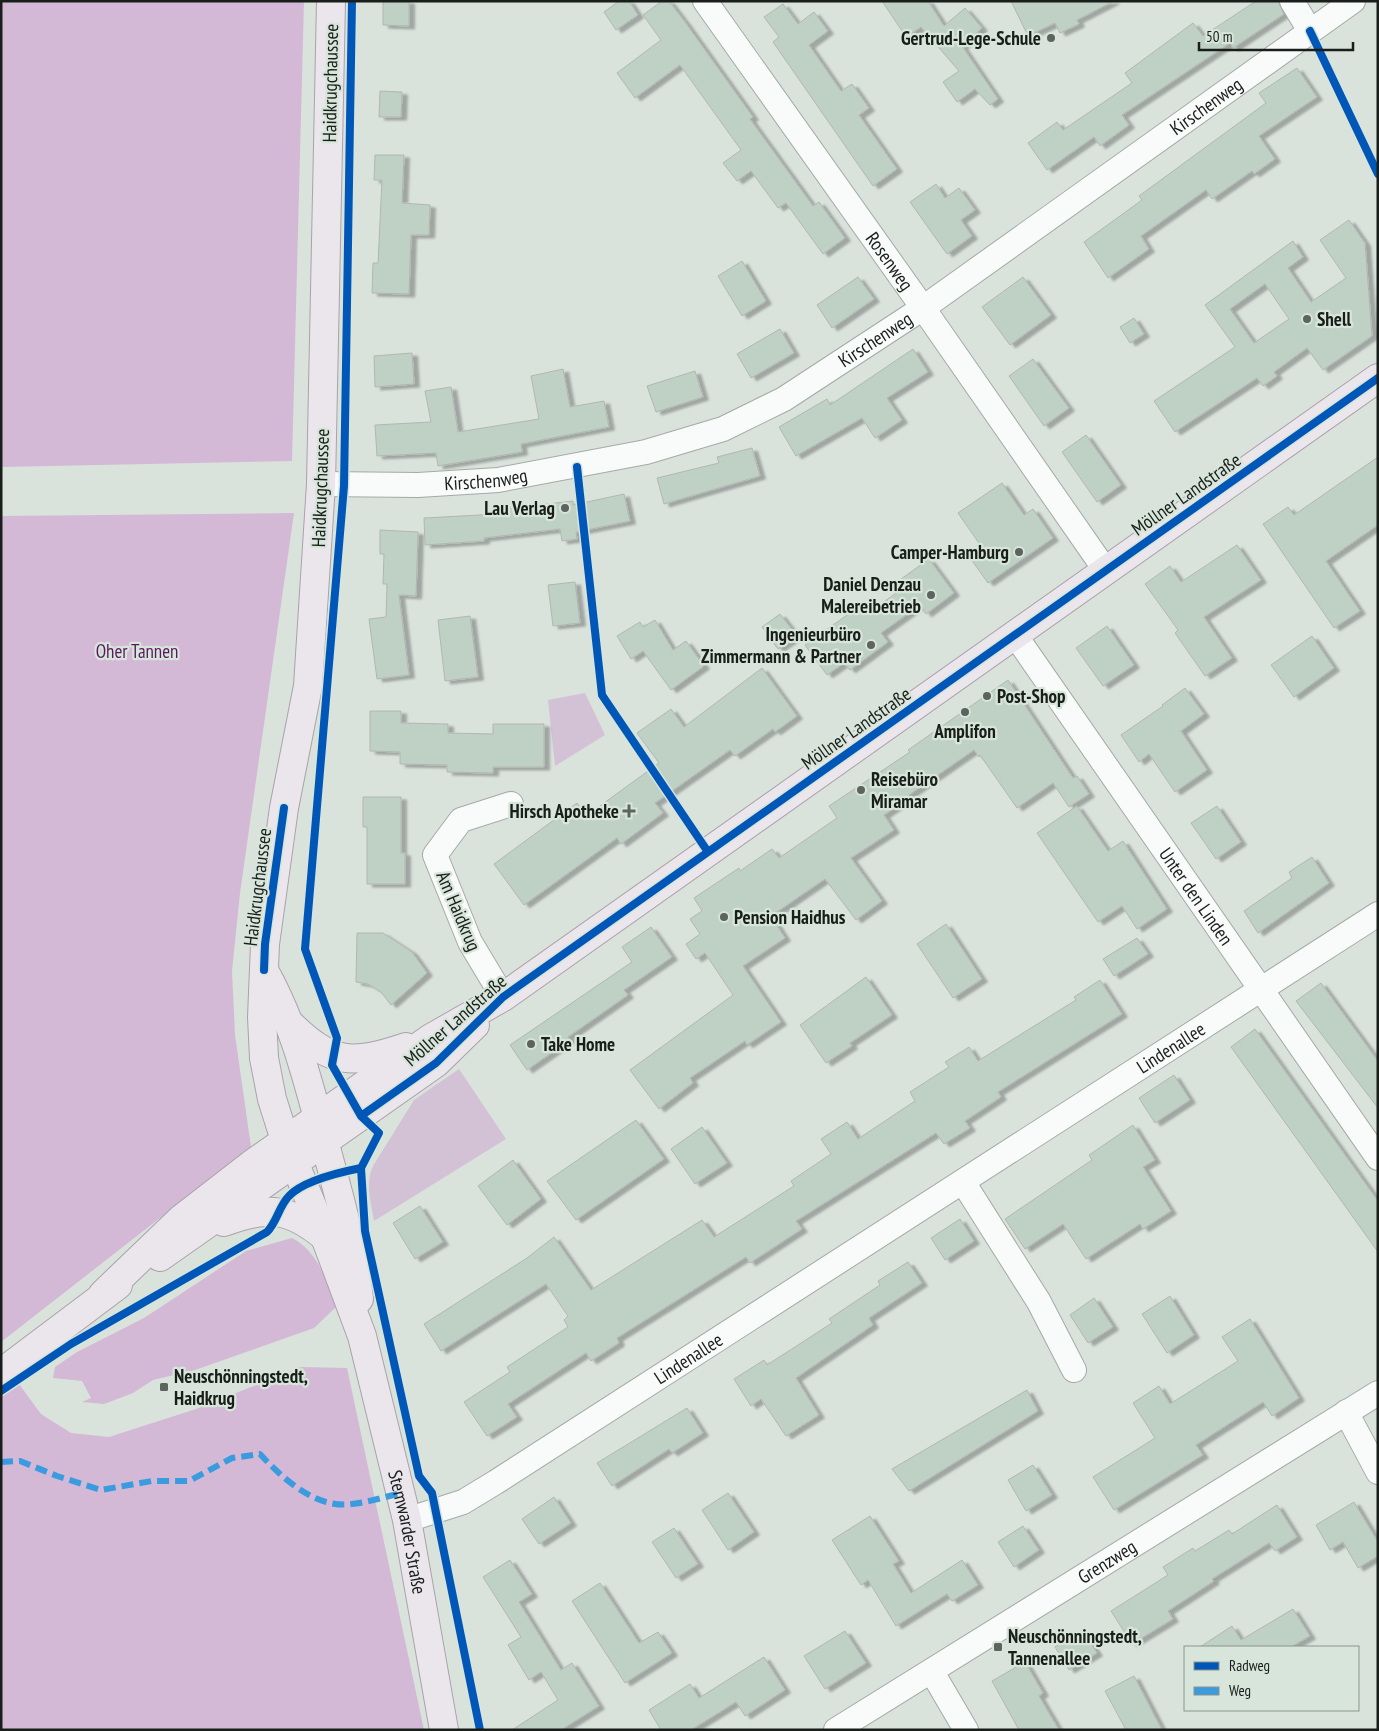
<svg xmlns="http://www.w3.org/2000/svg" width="1379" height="1731" font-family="'PT Sans Narrow',sans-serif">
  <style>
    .green { fill: #d3c2d5 }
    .forest { fill: #d3b9d6 }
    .building { fill: #bfd0c4; stroke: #b1b7b2; fill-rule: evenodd; filter: url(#shadow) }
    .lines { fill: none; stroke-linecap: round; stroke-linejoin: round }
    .minor-casing { stroke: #a5aaa6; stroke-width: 26 }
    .major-casing { stroke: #a9a2aa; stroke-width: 30 }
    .minor { stroke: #f9fbfa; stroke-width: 24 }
    .major { stroke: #ebe5ec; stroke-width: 28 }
    .quiet { stroke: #3b9bdf; stroke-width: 6; stroke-dasharray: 12 6; stroke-linecap: butt }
    .cycleway-casing { stroke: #d7e5da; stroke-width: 11 }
    .cycleway { stroke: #0057b8; stroke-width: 8 }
    .poi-dot { fill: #5d635e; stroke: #d7e5da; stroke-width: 2 }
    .labels { text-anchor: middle; stroke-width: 4.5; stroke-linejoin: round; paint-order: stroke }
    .poi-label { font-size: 19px; font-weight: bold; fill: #191e1a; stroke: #d7e5da; text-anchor: start }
    .street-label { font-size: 19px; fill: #191e1a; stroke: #d7e5da }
    .park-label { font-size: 19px; fill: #5a195f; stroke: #d7e5da }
  </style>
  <defs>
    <filter id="shadow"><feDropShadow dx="5.5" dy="3" stdDeviation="1" flood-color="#0004"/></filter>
  </defs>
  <rect width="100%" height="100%" fill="#dae2dc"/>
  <path class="green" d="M585 693 605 735 555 766 548 700Z
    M459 1069 506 1139 374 1221C371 1204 365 1182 373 1166L414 1100Z"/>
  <path class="forest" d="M1 1H304L292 461 1 467Z
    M294 513 240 893 232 971 235 1035 251 1147 1 1342V516Z
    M292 1238C318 1251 326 1280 336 1307L314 1328 195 1370 153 1380 133 1393 104 1404 82 1402 91 1398 82 1381 53 1378 55 1367 77 1352 144 1318 246 1251Z
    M301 1367 347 1368 424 1730H1V1397L19 1384 41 1414 71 1433 109 1437 196 1409Z"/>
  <path class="building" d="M383 1H409V26L383 25Z
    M619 1H629L638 15 616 30 604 12Z
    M662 1H669L685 22 753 117 750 119 813 206 819 202 845 238 823 254 786 203 778 208 751 171 737 181 723 163 741 150 680 65 635 98 617 73 661 40 643 15Z
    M882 1H928L944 26 965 8 982 28 962 46 998 99 990 105 975 89 957 102 943 82 959 71 921 27 906 37Z
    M1011 1H1114L1077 20 1079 24 1060 33 1055 23 1028 36Z
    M1256 1H1278L1284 14 1233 48 1230 43 1122 115 1129 125 1100 146 1094 137 1047 170 1028 143 1057 122 1063 130 1132 83 1125 73 1193 23 1203 36Z
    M783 4 798 24 814 12 828 31 809 45 841 91 852 84 869 108 859 115 897 169 873 186 773 42 779 37 764 17Z
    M1297 68 1317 97 1259 136 1275 159 1254 174 1252 171 1212 199 1206 190 1141 236 1149 249 1108 278 1084 242 1142 200 1139 196 1266 103 1259 93Z
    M380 91 402 92 401 117H379Z
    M375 155H404L402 203 430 205 429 235H411L409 294 372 293 373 263H378L382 180H374Z
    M936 184 945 198 959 188 975 210 961 220 972 236 947 254 910 202Z
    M1349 220 1365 243 1372 336 1323 370 1307 348 1274 372 1277 376 1263 386 1257 378 1175 432 1154 401 1235 347 1205 305 1293 241 1303 257 1288 268 1311 302 1346 278 1320 240ZM1265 284 1289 319 1254 343 1230 309Z
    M742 261 766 301 742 316 718 276Z
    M858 277 874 299 832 328 817 305Z
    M1023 277 1051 315 1010 345 982 307Z
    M1134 318 1144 334 1130 343 1120 327Z
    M780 329 794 353 751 378 737 354Z
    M913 349 928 372 887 398 902 420 875 438 862 418 796 456 779 427 827 399 830 405Z
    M412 353 414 384 375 387 374 356Z
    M1033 359 1069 408 1044 426 1009 376Z
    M563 369 570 407 604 401 609 427 521 444 522 452 438 466 436 453 377 456 375 425 431 422 425 391 451 387 458 432 539 419 531 376Z
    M695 371 703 397 656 412 647 386Z
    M1086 435 1121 485 1097 502 1062 452Z
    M752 448 760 476 664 504 657 478 719 463 717 457Z
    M1378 457V525L1326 561 1360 611 1334 628 1263 524 1288 507 1294 515Z
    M1002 483 1024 515 1033 509 1053 538 988 583 968 555 981 546 958 513Z
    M624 494 630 521 576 532 577 539 562 541 560 529 484 538V541L425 545 424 518 498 514 497 510 573 501V505Z
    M380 530 418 532 416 596 399 595 409 675 377 679 369 619 386 617 387 584H383L384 554H380Z
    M1237 545 1261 580 1204 617 1232 658 1205 676 1175 633 1178 630 1145 584 1170 566 1181 582Z
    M929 559 954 593 926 614 920 605 881 633 888 642 850 670 844 663 827 675 805 645 861 605 867 614 906 586 901 579Z
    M575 582 580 623 553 626 548 585Z
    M780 614 797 636 778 649 762 627Z
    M470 616 478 677 445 681 438 620Z
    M655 620 673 650 686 641 704 666 671 690 643 651 631 659 617 636 640 622 643 627Z
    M1107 626 1134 665 1103 686 1076 648Z
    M1312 636 1334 668 1294 697 1271 665Z
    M762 668 797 716 775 732 773 729 735 756 730 750 655 803 663 813 621 844 617 838 524 905 494 864 577 803 586 816 659 763 637 733 671 709 684 727Z
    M1008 680 1073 778 1077 776 1089 794 1069 807 1053 783 1017 808 980 755 979 757 974 750 909 795 910 797 884 815 894 830 851 858 882 901 856 920 825 879 771 916 785 938 743 966 781 1022 747 1045 745 1041 690 1078 693 1083 659 1109 630 1070 733 995 705 953 696 959 686 944 700 934 690 919 702 911 694 898 739 868 740 871 772 849 779 858 837 818 829 806 910 752 908 750Z
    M1185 688 1204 714 1181 731 1207 770 1175 792 1149 754 1139 762 1121 735 1163 706 1162 705Z
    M370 711H401V723L448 724V733L493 734V724H544V767H493V773L447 772V765L400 764V752L370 751Z
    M363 797H401V853H405V884H367V827H363Z
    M1077 806 1108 851 1123 841 1167 909 1137 929 1122 906 1098 922 1037 833Z
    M1217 806 1241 842 1216 859 1191 823Z
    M1312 857 1329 883 1258 933 1244 911 1292 878 1289 872Z
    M946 924 982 979 953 998 917 944Z
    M651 927 672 957 624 990 628 995 568 1037 570 1040 527 1070 510 1045 632 962 622 947Z
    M357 933H383L412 952 427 973 391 1005 381 992 368 984 356 982Z
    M1137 938 1148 954 1114 976 1103 959Z
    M866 977 892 1015 850 1043 852 1046 826 1063 800 1025Z
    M1100 980 1122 1014 998 1092 1001 1097 965 1121 970 1128 944 1144 936 1133 796 1221 802 1229 750 1263 746 1257 617 1338 619 1343 591 1361 586 1353 508 1404 517 1417 487 1436 464 1402 510 1372 507 1367 568 1327 564 1320 568 1316 546 1284 441 1351 424 1324 527 1258 554 1237 591 1290 702 1220 714 1237 794 1186 791 1181 831 1154 821 1139 847 1122 858 1139 915 1101 910 1092 949 1067 945 1062 969 1047 978 1061 1076 1000 1074 997Z
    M1321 983 1378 1061V1108L1296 1001Z
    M1255 1029 1378 1201V1252L1231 1047Z
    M1174 1075 1190 1100 1155 1123 1139 1098Z
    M636 1120 664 1159 576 1220 547 1181Z
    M1133 1125 1155 1160 1143 1167 1171 1211 1143 1229 1140 1224 1086 1259 1063 1224 1025 1249 1005 1219 1092 1160 1089 1155Z
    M702 1127 727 1163 695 1184 671 1149Z
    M513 1160 541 1199 507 1225 478 1186Z
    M420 1206 443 1242 415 1259 393 1223Z
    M960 1219 974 1241 945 1260 931 1238Z
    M908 1262 922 1283 869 1318 873 1325 796 1378 819 1415 786 1436 761 1399 751 1406 734 1379 764 1360 767 1365 832 1323 829 1319 880 1285 878 1281Z
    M1170 1296 1194 1335 1167 1353 1142 1314Z
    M1094 1298 1113 1327 1088 1343 1070 1315Z
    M1250 1319 1299 1398 1272 1416 1263 1402 1196 1445 1203 1455 1114 1510 1093 1477 1155 1438 1133 1403 1159 1386 1170 1404 1238 1361 1222 1337Z
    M1027 1390 1038 1411 909 1491 892 1469Z
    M687 1408 703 1433 672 1453 669 1449 612 1486 597 1463Z
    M1033 1465 1052 1495 1026 1511 1008 1480Z
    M728 1493 754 1532 728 1550 702 1510Z
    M554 1497 571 1523 539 1544 522 1519Z
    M1354 1502 1378 1542V1556L1358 1568 1343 1542 1330 1550 1316 1525Z
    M1277 1505 1297 1537 1275 1551 1269 1543 1212 1579 1214 1581 1168 1611 1173 1619 1132 1644 1111 1611 1168 1575 1163 1567 1193 1548 1195 1551 1229 1530 1232 1534Z
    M870 1516 899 1561 893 1564 911 1593 962 1560 978 1585 952 1601 947 1594 896 1626 868 1580 861 1585 832 1540Z
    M1023 1526 1039 1550 1014 1567 998 1542Z
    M674 1528 698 1564 676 1578 652 1542Z
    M510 1560 532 1594 519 1602 561 1670 572 1663 599 1706 561 1730H512L558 1700 541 1672 529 1680 508 1645 521 1637 483 1577Z
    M600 1583 639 1643 658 1632 672 1653 625 1683 572 1601Z
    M1293 1609 1310 1636 1291 1647H1200L1232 1626 1241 1640Z
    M1082 1630 1097 1653 1069 1670 1055 1647Z
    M845 1631 866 1663 825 1689 804 1656Z
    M764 1657 785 1690 745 1716 736 1702 691 1730H661L649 1710 690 1684 699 1698Z
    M1025 1662 1043 1693 1039 1696 1059 1730H1019L992 1681Z
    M1134 1676 1162 1730H1126L1105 1691Z"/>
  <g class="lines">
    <defs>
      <g id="minor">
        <path id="s1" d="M705 1 923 308 1106 571"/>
        <path d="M1292 1 1310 31"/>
        <path id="s2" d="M321 484 418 485 498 480 646 452 723 429 784 399 923 308 1353 1"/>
        <path id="s3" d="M1015 635 1378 1158"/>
        <path d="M503 997 470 942 435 855 461 820 511 804"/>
        <path d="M963 1182 1039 1302 1074 1370"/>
        <path d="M1346 1412 1378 1472"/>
        <path id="s4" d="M407 1520 463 1502 496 1482 1378 914"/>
        <path d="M932 1672 966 1730"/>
        <path id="s5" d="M836 1730 1378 1393"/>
      </g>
      <g id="major">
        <path id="s6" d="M331 1 321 484 308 686 284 808 265 944 262 1017 264 1058 272 1099 285 1140 325 1237 362 1336 407 1520 444 1730"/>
        <path d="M265 972C293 1022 307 1078 322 1133 337 1189 353 1241 359 1299"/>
        <path d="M290 1024C332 1065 352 1065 406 1047"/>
        <path d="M224 1222C267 1206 289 1207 325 1237"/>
        <path d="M160 1257 436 1063 475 1025"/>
        <path d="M103 1294 181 1219 252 1164 431 1038 503 997 1378 378"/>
        <path d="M1 1373 118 1285"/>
      </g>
    </defs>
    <use href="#minor" class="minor-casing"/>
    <use href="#major" class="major-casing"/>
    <use href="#minor" class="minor"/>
    <use href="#major" class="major"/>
    <path class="quiet" d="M1 1462 20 1461 57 1476 101 1490 152 1481H189L232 1458 260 1454C283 1479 316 1509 352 1504 369 1502 385 1497 401 1493"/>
    <defs>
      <path id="cycleway" d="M352 1 344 486 305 949 337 1038 332 1065 361 1116 379 1133 361 1168 365 1231 419 1476 432 1493 480 1730
        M1310 31 1378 174
        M577 467 602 695 708 852
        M264 970 265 944 284 808
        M361 1116 436 1063 503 997 1378 378
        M1 1391 71 1344 267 1232C277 1222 279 1206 289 1196 303 1181 341 1172 361 1168"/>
    </defs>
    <use href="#cycleway" class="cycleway-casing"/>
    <use href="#cycleway" class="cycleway"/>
  </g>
  <g class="poi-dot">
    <circle cx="1051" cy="38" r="5"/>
    <circle cx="1307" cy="319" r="5"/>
    <circle cx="565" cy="508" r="5"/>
    <circle cx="1019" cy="552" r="5"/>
    <circle cx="931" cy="595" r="5"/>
    <circle cx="871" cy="645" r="5"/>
    <circle cx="987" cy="696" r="5"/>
    <circle cx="965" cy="712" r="5"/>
    <circle cx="861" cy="790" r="5"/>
    <path d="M626.5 803.5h5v5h5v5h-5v5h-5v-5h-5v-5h5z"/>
    <circle cx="724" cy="917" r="5"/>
    <circle cx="531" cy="1044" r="5"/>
    <rect x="159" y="1382" width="10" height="10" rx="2.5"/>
    <rect x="993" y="1642" width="10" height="10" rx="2.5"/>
  </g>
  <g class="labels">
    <g class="poi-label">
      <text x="1041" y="45" text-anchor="end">Gertrud-Lege-Schule</text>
      <text x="1317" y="326">Shell</text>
      <text x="555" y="515" text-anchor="end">Lau Verlag</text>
      <text x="1009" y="559" text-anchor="end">Camper-Hamburg</text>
      <text x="921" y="591" text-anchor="end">Daniel Denzau<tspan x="921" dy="22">Malereibetrieb</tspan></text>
      <text x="861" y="641" text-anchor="end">Ingenieurbüro<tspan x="861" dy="22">Zimmermann &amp; Partner</tspan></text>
      <text x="997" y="703">Post-Shop</text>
      <text x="965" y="738" text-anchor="middle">Amplifon</text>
      <text x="871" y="786">Reisebüro<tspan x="871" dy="22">Miramar</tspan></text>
      <text x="619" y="818" text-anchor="end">Hirsch Apotheke</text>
      <text x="734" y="924">Pension Haidhus</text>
      <text x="541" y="1051">Take Home</text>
      <text x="174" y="1383">Neuschönningstedt,<tspan x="174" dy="22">Haidkrug</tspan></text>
      <text x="1008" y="1643">Neuschönningstedt,<tspan x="1008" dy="22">Tannenallee</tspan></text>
    </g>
    <g class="street-label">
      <text transform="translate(330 83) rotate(-89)" y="7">Haidkrugchaussee</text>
      <text dy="7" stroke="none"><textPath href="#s2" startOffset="990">Kirschenweg</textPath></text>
      <text dy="7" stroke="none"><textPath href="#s1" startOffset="319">Rosenweg</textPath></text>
      <text dy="7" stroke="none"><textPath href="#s2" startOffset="585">Kirschenweg</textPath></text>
      <text dy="7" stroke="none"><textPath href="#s2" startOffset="165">Kirschenweg</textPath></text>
      <text transform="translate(320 488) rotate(-88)" y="7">Haidkrugchaussee</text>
      <text transform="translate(1186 494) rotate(-35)" y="7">Möllner Landstraße</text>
      <text transform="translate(856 728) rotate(-35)" y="7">Möllner Landstraße</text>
      <text transform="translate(257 887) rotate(-83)" y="7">Haidkrugchaussee</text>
      <text dy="7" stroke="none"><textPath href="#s3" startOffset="318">Unter den Linden</textPath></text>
      <text transform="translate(459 911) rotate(67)" y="7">Am Haidkrug</text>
      <text transform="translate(455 1020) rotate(-41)" y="7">Möllner Landstraße</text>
      <text dy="7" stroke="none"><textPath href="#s4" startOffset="900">Lindenallee</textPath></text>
      <text dy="7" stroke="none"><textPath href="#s4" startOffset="326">Lindenallee</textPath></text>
      <text dy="7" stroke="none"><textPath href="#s6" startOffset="1558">Stemwarder Straße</textPath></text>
      <text dy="7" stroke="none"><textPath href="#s5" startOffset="319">Grenzweg</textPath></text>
    </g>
    <g class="park-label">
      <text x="137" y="658">Oher Tannen</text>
    </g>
  </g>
  <rect width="1379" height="1731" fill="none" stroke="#191e1a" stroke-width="5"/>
  <rect x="1184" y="1646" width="175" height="65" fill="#d7e5da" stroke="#8b958d"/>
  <rect x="1194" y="1662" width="25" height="8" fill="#0057b8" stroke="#8b958d"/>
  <text x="1229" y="1671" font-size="15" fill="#191e1a">Radweg</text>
  <rect x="1194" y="1687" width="25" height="8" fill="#3b9bdf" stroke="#8b958d"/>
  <text x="1229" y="1696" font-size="15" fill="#191e1a">Weg</text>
  <path d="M1199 42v8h154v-8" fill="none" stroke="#191e1a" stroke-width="2.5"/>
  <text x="1206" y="42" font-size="15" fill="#191e1a" stroke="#d7e5da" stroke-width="4" paint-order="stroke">50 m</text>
</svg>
